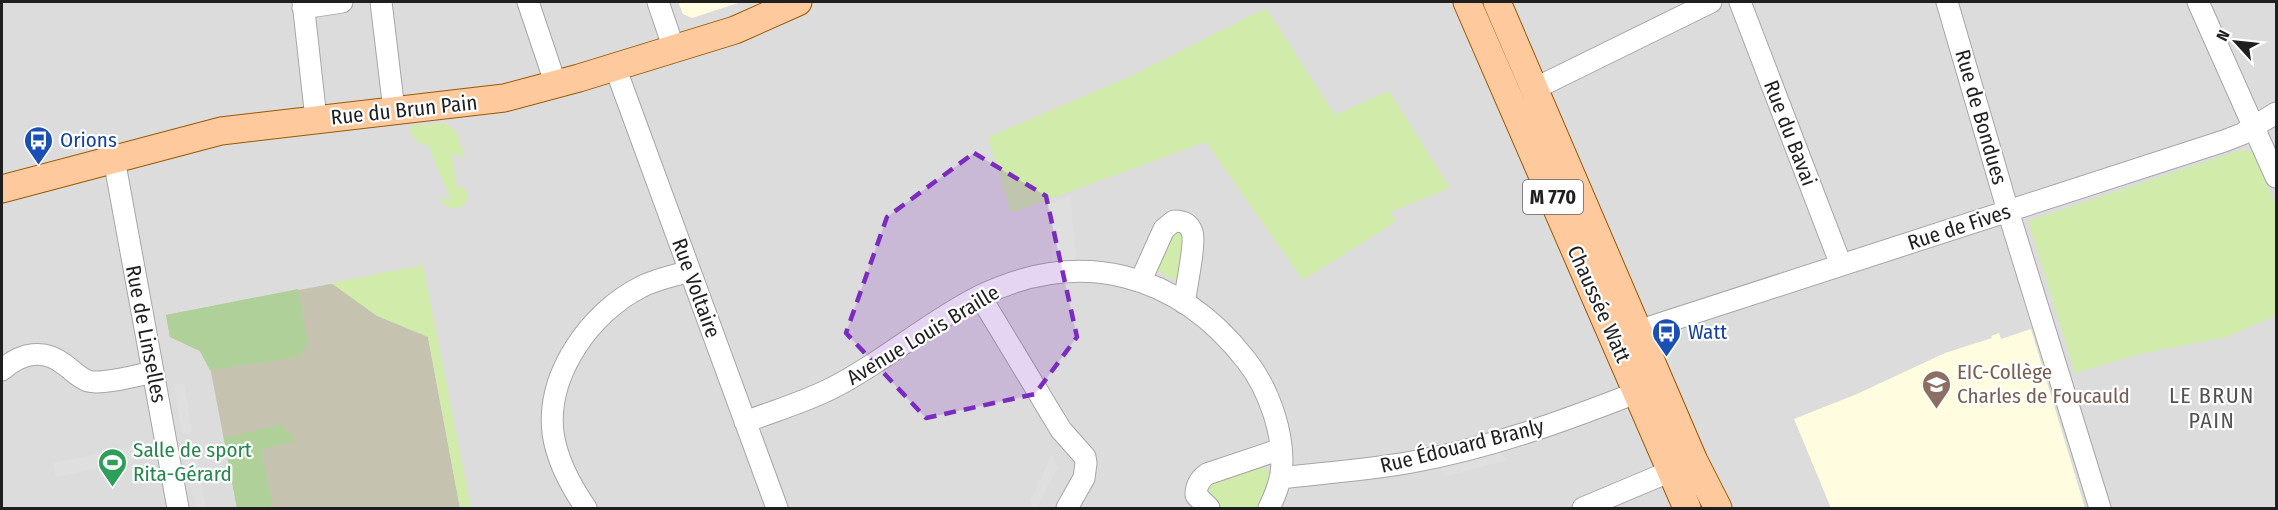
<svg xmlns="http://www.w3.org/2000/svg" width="2278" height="510" font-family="'Fira Sans Condensed',sans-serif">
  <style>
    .residential { fill: #dddcdc }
    .education { fill: #fffcdf }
    .construction { fill: #c5c3b0 }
    .grass { fill: #d1ebaa }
    .forest { fill: #afd099 }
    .parking { fill: #dfdfdf }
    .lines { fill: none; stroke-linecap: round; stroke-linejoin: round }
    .minor-casing { stroke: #a6a6a6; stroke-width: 23 }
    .major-casing { stroke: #9a5800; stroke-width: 29 }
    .minor { stroke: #fff; stroke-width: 21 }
    .major { stroke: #feca9d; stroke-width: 27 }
    .marked { fill: #7b2cbf; fill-opacity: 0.2; stroke: #7b2cbf; stroke-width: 4.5; stroke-dasharray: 12 8; stroke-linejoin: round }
    .labels { text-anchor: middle; stroke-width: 4.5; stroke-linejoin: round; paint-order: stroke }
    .shield { fill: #fff; stroke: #626262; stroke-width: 1.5 }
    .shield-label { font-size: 20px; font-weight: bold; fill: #1f1f1f }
    .street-label { font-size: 21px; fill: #1f1f1f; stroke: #fff }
    .transit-label { font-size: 21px; fill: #164399; stroke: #fff; text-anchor: start }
    .education-label { font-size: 21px; fill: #785e54; stroke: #fff; text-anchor: start }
    .leisure-label { font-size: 21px; fill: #27864d; stroke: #fff; text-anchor: start }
    .neighbourhood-label { font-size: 22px; letter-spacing: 1.5px; fill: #525252; stroke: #fff }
  </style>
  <rect width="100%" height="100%" fill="#f0ebe5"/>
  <path class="residential" d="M2 2H2276V508H2Z"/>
  <path class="education" d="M678 2H741L692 18 683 14Z
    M2031 329 2085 508H1831L1794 419 1857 394 1945 353 1992 338 1991 336 1999 333 2001 339Z"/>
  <path class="construction" d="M415 268 460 508H237L211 372 200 351 170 337 166 315Z"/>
  <path class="grass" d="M1266 8 1335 115 1389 91 1450 188 1390 212 1396 222 1303 280 1206 142 1011 213 988 137 1127 78Z
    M444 123C459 128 460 144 464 158L452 154 456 184 467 191 468 198C464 209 454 211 444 205L439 197 451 200 428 146 416 141 410 132V126Z
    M2241 150 2253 152 2276 205V315L2227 337 2140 354 2075 373 2028 221Z
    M1185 230 1181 280 1177 281 1153 269 1167 231Z
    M423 265 471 508H460L428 337 377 316 331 283Z
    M1262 467 1270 472 1272 477 1261 508H1220L1211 499 1210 487 1214 481Z"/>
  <path class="forest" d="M298 289 308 343 299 357 210 370 200 351 170 337 166 315Z
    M281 424 297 441 261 449 272 501 270 508H237L224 438Z"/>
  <path class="parking" d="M1070 195 1076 259 1052 264 1048 205Z
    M184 383 192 432 182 434 174 385Z
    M194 443 206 508H195L183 445Z
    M145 444 148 458 56 477 53 463Z
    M1498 449 1507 460 1447 476 1437 465Z
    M1052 455 1058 468 1036 508H1033L1030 501Z"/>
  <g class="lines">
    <defs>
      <path id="minor" d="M303 2 316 119
        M381 2 394 110
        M528 2 556 85
        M658 2 674 49
        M1740 2 1841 265
        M1947 2 2008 211 2100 508
        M2198 2 2276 177
        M303 8 342 2
        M615 67 777 508
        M1534 89 1711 2
        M114 159 178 508
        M1141 280 1164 229 1174 221C1183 221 1189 223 1192 232 1196 242 1186 289 1184 303
        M980 296 1061 430 1085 457 1086 463 1084 478 1067 508
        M1638 331 2224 141 2242 134 2276 113
        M2 370C21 353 44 348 65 365 72 370 79 378 88 381 102 385 138 375 153 372
        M745 422C776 410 809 401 838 385 887 359 930 321 980 296 1081 247 1178 273 1246 360 1269 389 1286 437 1281 474 1279 486 1274 498 1269 508
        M1280 478C1324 473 1368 470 1412 462 1490 448 1564 421 1638 392
        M586 508C570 485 557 461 553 433 546 374 591 312 641 287 656 279 674 276 690 271
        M1209 508 1196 495C1196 486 1200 479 1207 474L1281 449
        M1583 508 1671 471"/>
      <path id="major" d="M1467 2 1687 508
        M1497 2 1694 461 1718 508
        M2 189 221 131 504 98 579 78 735 30 798 2"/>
    </defs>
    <use href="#minor" class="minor-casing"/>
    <use href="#major" class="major-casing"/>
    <use href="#minor" class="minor"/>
    <use href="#major" class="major"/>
  </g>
  <path class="marked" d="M974 153 1046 196 1077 337 1035 394 926 418 846 333 887 217Z"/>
  <defs>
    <symbol id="bus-pin" viewBox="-11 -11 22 30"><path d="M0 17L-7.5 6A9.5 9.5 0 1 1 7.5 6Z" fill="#1a4fb4" stroke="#fff"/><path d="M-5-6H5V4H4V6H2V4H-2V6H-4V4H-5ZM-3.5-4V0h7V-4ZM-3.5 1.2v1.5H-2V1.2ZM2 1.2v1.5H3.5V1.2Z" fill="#fff"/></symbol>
    <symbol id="school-pin" viewBox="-11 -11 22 30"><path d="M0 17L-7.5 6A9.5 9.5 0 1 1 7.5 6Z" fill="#8d6e63" stroke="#fff"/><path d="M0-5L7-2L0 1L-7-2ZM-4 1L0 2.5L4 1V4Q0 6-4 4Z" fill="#fff"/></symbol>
    <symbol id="stadium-pin" viewBox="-11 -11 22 30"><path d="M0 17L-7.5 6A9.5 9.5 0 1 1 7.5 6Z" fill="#2e9e5b" stroke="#fff"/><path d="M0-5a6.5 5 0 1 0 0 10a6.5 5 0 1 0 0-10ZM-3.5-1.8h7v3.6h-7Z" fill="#fff"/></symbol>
  </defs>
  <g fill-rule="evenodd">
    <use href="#bus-pin" x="22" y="124" width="33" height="45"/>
    <use href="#bus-pin" x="1650" y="316" width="33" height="45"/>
    <use href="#school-pin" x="1920" y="368" width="33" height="45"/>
    <use href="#stadium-pin" x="96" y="446" width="33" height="45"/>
  </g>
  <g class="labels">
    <rect class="shield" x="1523" y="180" width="60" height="34" rx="4.5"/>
    <g class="shield-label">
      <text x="1553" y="204">M 770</text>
    </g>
    <g class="street-label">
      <text transform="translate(404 110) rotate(-6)" y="7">Rue du Brun Pain</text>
      <text transform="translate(1981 117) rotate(74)" y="7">Rue de Bondues</text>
      <text transform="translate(1790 133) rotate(69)" y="7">Rue du Bavai</text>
      <text transform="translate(1959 227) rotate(-18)" y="7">Rue de Fives</text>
      <text transform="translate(696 288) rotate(70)" y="7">Rue Voltaire</text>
      <text transform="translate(1599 304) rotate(66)" y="7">Chaussée Watt</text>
      <text transform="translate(146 334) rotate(79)" y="7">Rue de Linselles</text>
      <text transform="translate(923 335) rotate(-31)" y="7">Avenue Louis Braille</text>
      <text transform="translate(1462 446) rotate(-14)" y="7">Rue Édouard Branly</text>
    </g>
    <g class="transit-label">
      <text x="60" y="147">Orions</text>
      <text x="1688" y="339">Watt</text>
    </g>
    <g class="education-label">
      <text x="1957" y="379">EIC-Collège<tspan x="1957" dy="24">Charles de Foucauld</tspan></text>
    </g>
    <g class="leisure-label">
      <text x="133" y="457">Salle de sport<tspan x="133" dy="24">Rita-Gérard</tspan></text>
    </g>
    <g class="neighbourhood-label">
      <text x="2212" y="403">LE BRUN<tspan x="2212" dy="25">PAIN</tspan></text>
    </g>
  </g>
  <rect width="2278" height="510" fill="none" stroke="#1f1f1f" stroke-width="6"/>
  <g transform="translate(2236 42) rotate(297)" stroke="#ffffff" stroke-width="4.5" paint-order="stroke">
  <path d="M0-4.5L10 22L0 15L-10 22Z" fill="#1f1f1f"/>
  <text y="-9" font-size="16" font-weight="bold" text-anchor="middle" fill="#1f1f1f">N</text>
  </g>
</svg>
